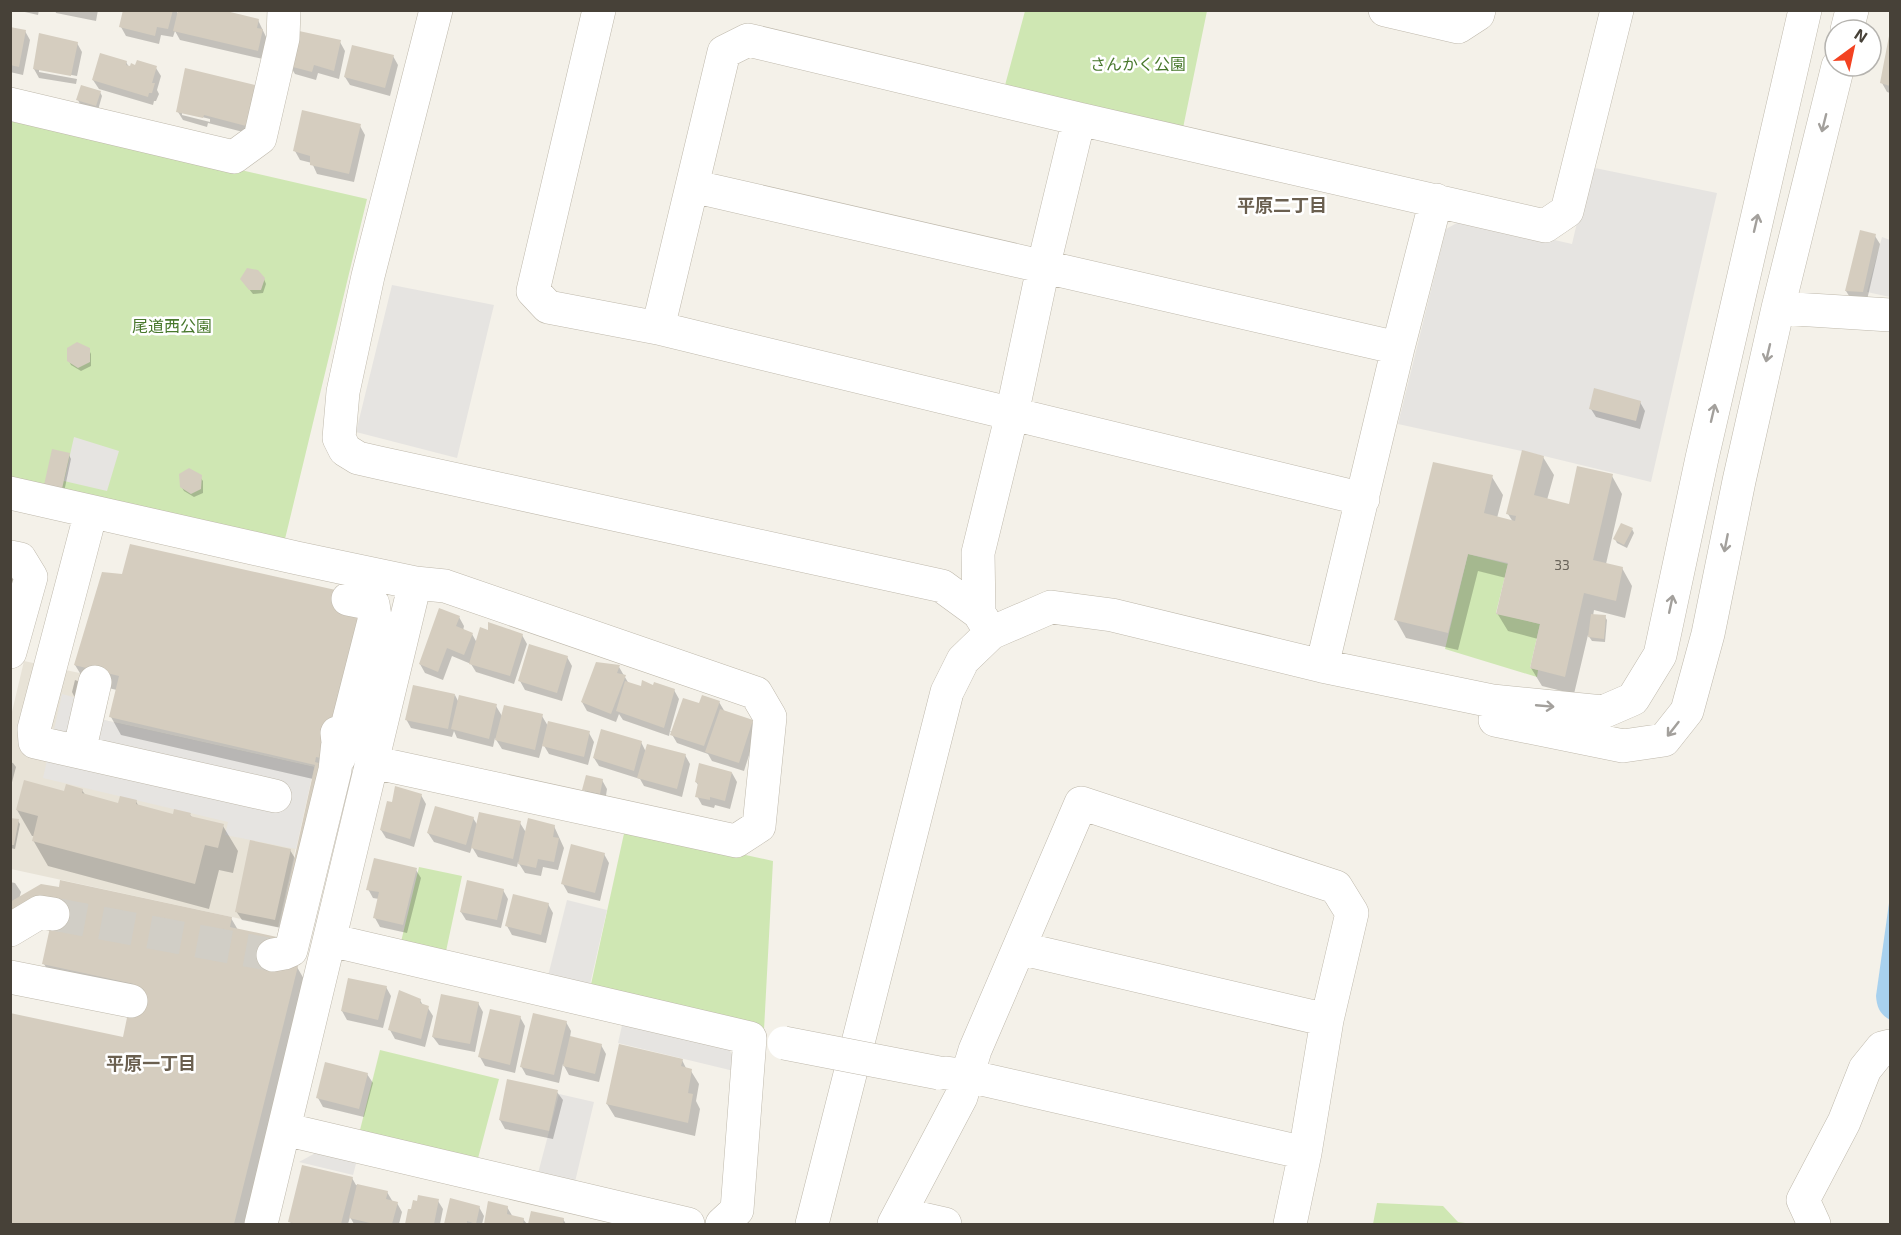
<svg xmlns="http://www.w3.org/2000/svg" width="1901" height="1235" font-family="'Exo 2','Noto Sans JP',sans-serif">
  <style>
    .residential { fill: #e8e3d7 }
    .green { fill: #cfe7b3 }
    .parking { fill: #e6e4e1 }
    .water { fill: #a8d1ee }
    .shadow { fill: #0003; fill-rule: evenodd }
    .building { fill: #d5cdbf }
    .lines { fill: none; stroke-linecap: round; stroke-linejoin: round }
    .minor-tunnel { stroke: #d1cec6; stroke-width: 33; stroke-dasharray: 33 16; stroke-linecap: butt }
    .minor-casing { stroke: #bfb9ac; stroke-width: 34 }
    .minor { stroke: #fff; stroke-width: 33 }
    .minor-bridge-casing { stroke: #bfb9ac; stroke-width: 34; stroke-linecap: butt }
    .minor-bridge { stroke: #fff; stroke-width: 33 }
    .oneway { stroke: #a3a09c }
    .labels { text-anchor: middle; stroke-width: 5; stroke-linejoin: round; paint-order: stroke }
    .number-label { font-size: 14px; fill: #6a645a }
    .park-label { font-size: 16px; fill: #48782c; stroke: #fff }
    .neighbourhood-label { font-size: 18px; font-weight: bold; fill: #6a5f4f; stroke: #fff }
  </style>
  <rect width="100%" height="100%" fill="#f4f1e9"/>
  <path class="residential" d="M24 661 112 680 104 720 314 767 278 927 11 869V716Z"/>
  <path class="green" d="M1025 11H1207L1183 128 1004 89Z
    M11 117 367 199 285 539 11 477Z
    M1468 554 1508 564 1496 613 1540 624 1530 668 1538 670 1537 677 1445 649Z
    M625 829 773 861 764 1030 590 989Z
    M419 867 462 876 445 956 400 946Z
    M380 1050 499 1079 477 1162 359 1134Z
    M1377 1203 1443 1206 1458 1222 1472 1224H1373Z"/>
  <path class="parking" d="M1590 167 1717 193 1651 482 1544 456 1398 424 1446 229 1464 219 1572 244Z
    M1882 237 1890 240V297L1867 292Z
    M392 285 494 305 457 458 356 432Z
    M74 437 119 451 107 491 64 481Z
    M62 694 107 706 104 720 314 767 296 849 225 835 228 822 43 778Z
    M567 900 607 910 589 989 547 980Z
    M623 1021 727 1046 737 1063 738 1072 618 1043Z
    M559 1094 594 1102 574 1186 537 1177Z
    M319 1151 357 1160 353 1175 299 1162Z"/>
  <path class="water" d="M1890 896V1020C1880 1014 1877 1008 1876 996Z"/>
  <path class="shadow" d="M16 10H39L38 15Z
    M55 10H98L96 21 56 13Z
    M125 10H176L178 14 258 20 267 39 263 59 180 40 175 31 173 37 161 35 159 44 126 36 121 27Z
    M10 28 25 31 30 40 23 75 10 72Z
    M1890 38V93L1887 92 1882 83Z
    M340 42 345 51 339 79 318 73 316 80 295 74 290 66Z
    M77 43 82 52 77 76 39 69V72L77 79 76 84 39 78 34 69Z
    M393 56 398 65 390 96 350 85 345 77Z
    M126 62 129 67 156 68 161 76 157 90 159 94 156 101H154L153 105 99 89 93 80Z
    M254 87 259 96 251 134 208 123 207 127 183 120 178 112ZM182 112 210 119V122L182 115Z
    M100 92 102 96 98 110 80 104 78 100Z
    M360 126 365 135 354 182 317 174 312 163 300 160 295 151Z
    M1875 236 1880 244 1867 300 1851 299 1846 291Z
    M264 279 266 284 263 293 253 294 244 283Z
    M89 350 91 354V366L81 371 71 365 69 361Z
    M1640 402 1645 411 1640 429 1596 417 1591 409Z
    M69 455 71 459 64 492 48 488Z
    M1543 457 1554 475 1547 500 1570 505 1612 476 1622 494 1606 564 1622 568 1632 586 1625 618 1594 610 1593 616 1605 617 1607 620 1605 642 1592 641 1588 635 1574 694 1542 686 1531 668 1538 639 1508 631 1497 613 1506 578 1478 571 1458 650 1406 638 1396 620 1492 477 1503 495 1497 518 1513 522 1508 514Z
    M200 477 203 481V493L194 497 184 491 181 486Z
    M1632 529 1634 533 1627 548 1617 543 1615 539Z
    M10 572 27 591 10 668Z
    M357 608 283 950 297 967 312 993 255 1224H10V1014L124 1039 131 1005 59 989 44 964 57 903 10 923V882L15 883 21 892 19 899 231 918 238 930 278 941 281 928 242 920 236 911 290 850 296 860 313 779 121 735 111 717 117 690 86 683 75 665Z
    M459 617 464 626 463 631 472 634 477 643 522 635 527 644 514 684 476 672 471 664 452 656 443 680 425 673 420 664Z
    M567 657 572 666 562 701 525 690 520 681Z
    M619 667 629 684 642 688 654 687 674 690 679 699 670 731 673 732 700 705 719 702 725 712 752 722 757 730 744 771 712 761 708 754 677 743 670 731 669 736 623 720 619 714 616 722 587 711 582 702Z
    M75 680 83 683 82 698 74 696 72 692Z
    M455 695 459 703 496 706 502 716H542L548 726 589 733 594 742 588 765 549 754 543 744 539 758 502 749 495 738 493 747 457 738 454 731 452 737 411 728 406 719Z
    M641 742 646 752 685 755 690 764 682 797 644 786 640 779 599 766 594 758Z
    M10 762 13 763 16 767 10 790Z
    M732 773 737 782 730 809 715 805 714 808 702 805 697 796 699 786 696 782Z
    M602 780 607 789 605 802 589 798 584 789Z
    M82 790 86 796 119 804 136 801 139 807 174 816 176 811 190 815 193 818 223 826 238 851 233 873 219 870 209 909 48 866 33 840 34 836H32L17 810 65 793Z
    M421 795 426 804 414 847 386 838 381 830Z
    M473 818 478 826 520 823 527 834 554 826 564 848 558 870 543 867 541 876 525 873 518 862 517 867 478 857 472 847 470 853 434 842 428 833Z
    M18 821 20 824 15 849 10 848V824Z
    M604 854 609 863 600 901 568 893 563 884Z
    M416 870 421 878 407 933 380 927 375 918 379 899 373 898 368 889Z
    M503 890 508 899 501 928 466 920 461 912Z
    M548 904 553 913 546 943 512 935 507 926Z
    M386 987 391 996 383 1028 347 1020 342 1011Z
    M420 1000 424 1007 428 1008 433 1016 425 1047 395 1039 390 1030Z
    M478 1003 483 1012 475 1052 439 1045 433 1037Z
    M520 1017 525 1026 515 1073 485 1066 480 1057Z
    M566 1022 571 1031 570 1037 601 1045 606 1054 599 1082 569 1075 563 1064 559 1083 526 1075 521 1066Z
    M682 1060 687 1070 691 1071 699 1084 696 1101 700 1109 695 1136 615 1117 607 1104Z
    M367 1074 373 1083 364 1117 323 1107 318 1098Z
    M557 1092 563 1100 553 1139 505 1129 500 1120Z
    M352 1178 356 1185 387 1192 393 1202 397 1203 402 1212 399 1224H354L350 1217 348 1224H291L290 1221Z
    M451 1200 479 1207 484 1216 482 1224H445Z
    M438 1201 443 1209 440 1224H406L409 1211Z
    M490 1203 507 1207 513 1217 523 1219 527 1224H486Z
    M532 1213 563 1219 566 1224H530Z"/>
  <path class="building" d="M123 10H173L168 29 157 27 155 36 119 27Z
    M178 10H222L259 19 257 28 263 29 258 51 173 31Z
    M10 27 26 30 19 67 10 65Z
    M299 31 341 40 334 71 314 65 312 72 289 66Z
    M39 33 78 42 71 76 33 69Z
    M1889 36H1890V86L1880 83Z
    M352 45 394 55 385 88 344 77Z
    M100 53 127 61 126 65 130 66 131 63 135 65 137 60 157 66 152 83H155L152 93H149L148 97 92 80Z
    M185 68 255 85 246 126 204 115 203 118 176 112Z
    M81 85 101 91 96 106 76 100Z
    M302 110 361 124 349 174 310 165V156L293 151Z
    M1860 230 1876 234 1863 292 1845 291Z
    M247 268 258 270 265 278 261 290H249L240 279Z
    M77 342 90 348V362L78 368 67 361V348Z
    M1594 388 1641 401 1636 421 1589 409Z
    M52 449 70 453 62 489 44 485Z
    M1522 450 1544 456 1534 495 1569 504 1577 466 1613 474 1593 560 1623 567 1616 601 1584 593 1565 677 1530 668 1540 624 1496 614 1508 563 1468 554 1448 633 1394 620 1433 462 1493 475 1484 513 1515 521 1516 516 1506 514Z
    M189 468 202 475 201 489 191 494 180 487 179 474Z
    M1621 523 1633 528 1624 545 1613 539Z
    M130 544 349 593 366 609 331 760 316 757 315 762 323 764 272 959 298 966 234 1224H10V1013L123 1037 134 984 42 964 56 900 10 918V902L41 884 59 887 60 880 232 917 230 927 277 937 315 765 109 717 119 676 74 665 102 572 122 574Z
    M439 608 460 616 456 626 473 633 464 655 447 648 438 672 419 664Z
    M1591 614 1606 615 1604 639 1588 637Z
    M488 622 523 634 510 676 469 664 480 627 488 630Z
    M529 644 568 656 557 693 518 681Z
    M596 662 620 665 617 673 626 675 611 714 581 702Z
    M642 680 653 685 654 682 675 689 664 728 616 711 625 681 641 686Z
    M413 685 455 694 448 729 405 720Z
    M459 695 497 704 489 739 451 729Z
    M702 695 720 701 704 746 670 735 683 698 699 703Z
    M504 705 543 714 535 750 495 740Z
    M720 709 753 720 739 763 705 752Z
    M548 721 590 731 584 757 542 746Z
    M601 729 642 741 634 771 593 758Z
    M647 744 686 754 677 789 637 778Z
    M699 763 732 772 725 801 710 797V800L695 797 698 783 695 782Z
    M586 775 603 779 600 794 582 790Z
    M24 780 64 791 66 784 83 789 82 793 118 803 120 796 137 800 136 804 173 814 174 809 191 813 190 816 224 824 218 848 205 845 195 884 32 841 38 816 16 810Z
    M395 786 422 794 410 839 380 830 387 801 392 802Z
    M435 806 474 817 466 845 427 833Z
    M479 812 521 821 513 859 471 848Z
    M10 818 19 819 14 845H10Z
    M528 818 555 825 553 837 559 838 554 862 538 859 536 868 518 864Z
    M250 840 291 849 275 920 235 912Z
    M571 844 605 853 595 893 561 884Z
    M374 858 417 868 403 925 373 918 379 892 366 890Z
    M467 880 504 889 497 920 460 912Z
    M513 894 549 903 541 935 505 926Z
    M348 978 387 986 378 1020 341 1011Z
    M399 990 421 999 420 1003 429 1006 421 1039 388 1030Z
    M441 994 479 1002 470 1044 432 1037Z
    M490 1009 521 1016 510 1065 478 1057Z
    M533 1013 567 1021 554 1075 520 1067Z
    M570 1036 602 1044 595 1074 563 1066Z
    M619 1044 683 1059 681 1066 692 1069 688 1093 693 1094 688 1123 606 1104Z
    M325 1062 368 1073 359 1109 316 1098Z
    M507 1079 558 1090 549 1131 499 1120Z
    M302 1165 353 1177 341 1224H298L288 1222Z
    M357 1184 388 1191 386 1199 398 1202 392 1224H374L349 1218Z
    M418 1195 439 1199 434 1224H405L408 1209H411L413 1200 417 1201Z
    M450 1198 480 1206 476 1224 467 1221V1224H444Z
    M488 1201 508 1206 507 1214 524 1218 523 1224H484Z
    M531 1211 564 1218 563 1224H528Z"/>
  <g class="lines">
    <path class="minor-tunnel" d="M53 914 273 955"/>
    <defs>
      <path id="minor" d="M436 10 368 276 343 392 339 438 345 450 358 458 380 463 942 586 979 613 991 633
        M599 10 533 291 548 307 658 328 1363 499
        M1385 10 1458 27 1478 14 1479 10
        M1847 30 1852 10
        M10 104 234 157 260 138 283 38 284 10
        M692 186 1398 348
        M1778 308 1890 315
        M658 328 724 52 748 40 1079 119 1545 226 1567 211 1617 10
        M10 493 297 558 415 583 445 586 756 693 770 717 759 826 736 841 372 762
        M91 512 34 729 35 742 275 796
        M10 557 20 559 31 577 10 652
        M979 613 978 553 1012 414 1043 268 1079 119
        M1322 666 1398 348 1436 200
        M1495 720 1623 746 1664 740 1687 711 1708 634 1739 481 1778 308 1838 66
        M79 752 95 682
        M339 758 375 617 373 604 348 599
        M10 930 40 912 53 914
        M330 940 750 1038 737 1210 722 1224
        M1019 948 1327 1020
        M273 955 284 953 291 950 335 770 338 742 337 733
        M10 977 131 1001
        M946 1073 968 1076 1305 1153
        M284 1129 688 1224
        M901 1214 945 1224
        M261 1224 415 583
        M812 1224 947 692 963 660 991 633 1051 607 1112 615 1322 666 1492 701 1603 712 1633 699 1660 655 1702 458 1805 10
        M894 1224 961 1097 975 1050 1081 803 1336 887 1352 913 1327 1020 1305 1153 1290 1224
        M1814 1224 1803 1200 1844 1122 1865 1069 1882 1048 1890 1046"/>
    </defs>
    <use href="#minor" class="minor-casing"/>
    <use href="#minor" class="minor"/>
    <defs>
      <path id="minor-bridge" d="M784 1043 939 1073"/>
    </defs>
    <use href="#minor-bridge" class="minor-bridge-casing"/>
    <use href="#minor-bridge" class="minor-bridge"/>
  </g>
  <defs><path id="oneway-shaft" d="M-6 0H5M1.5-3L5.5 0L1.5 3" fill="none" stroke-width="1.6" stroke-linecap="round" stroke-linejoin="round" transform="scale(1.5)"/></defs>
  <g class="oneway">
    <use href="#oneway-shaft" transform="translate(1824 123) rotate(104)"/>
    <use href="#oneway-shaft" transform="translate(1756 223) rotate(-77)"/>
    <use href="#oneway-shaft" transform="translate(1768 353) rotate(103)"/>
    <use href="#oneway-shaft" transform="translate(1713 413) rotate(-77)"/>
    <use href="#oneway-shaft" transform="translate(1726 543) rotate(101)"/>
    <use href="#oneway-shaft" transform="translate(1671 604) rotate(-78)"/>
    <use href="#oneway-shaft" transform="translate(1545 706) rotate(5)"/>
    <use href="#oneway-shaft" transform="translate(1673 729) rotate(128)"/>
  </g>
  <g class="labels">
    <g class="number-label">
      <text x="1562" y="570">33</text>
    </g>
    <g class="park-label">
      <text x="1138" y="70">さんかく公園</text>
      <text x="172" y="332">尾道西公園</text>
    </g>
    <g class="neighbourhood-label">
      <text x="1282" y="212">平原二丁目</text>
      <text x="151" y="1070">平原一丁目</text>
    </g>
  </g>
  <rect width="1901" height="1235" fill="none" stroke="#474138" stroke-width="24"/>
  <g transform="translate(1853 48) rotate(33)"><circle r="28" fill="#ffffff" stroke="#b5b3af" stroke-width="1.5"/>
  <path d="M0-4.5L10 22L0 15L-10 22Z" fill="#f34221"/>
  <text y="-9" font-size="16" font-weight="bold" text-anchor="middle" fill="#474138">N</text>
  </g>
</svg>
